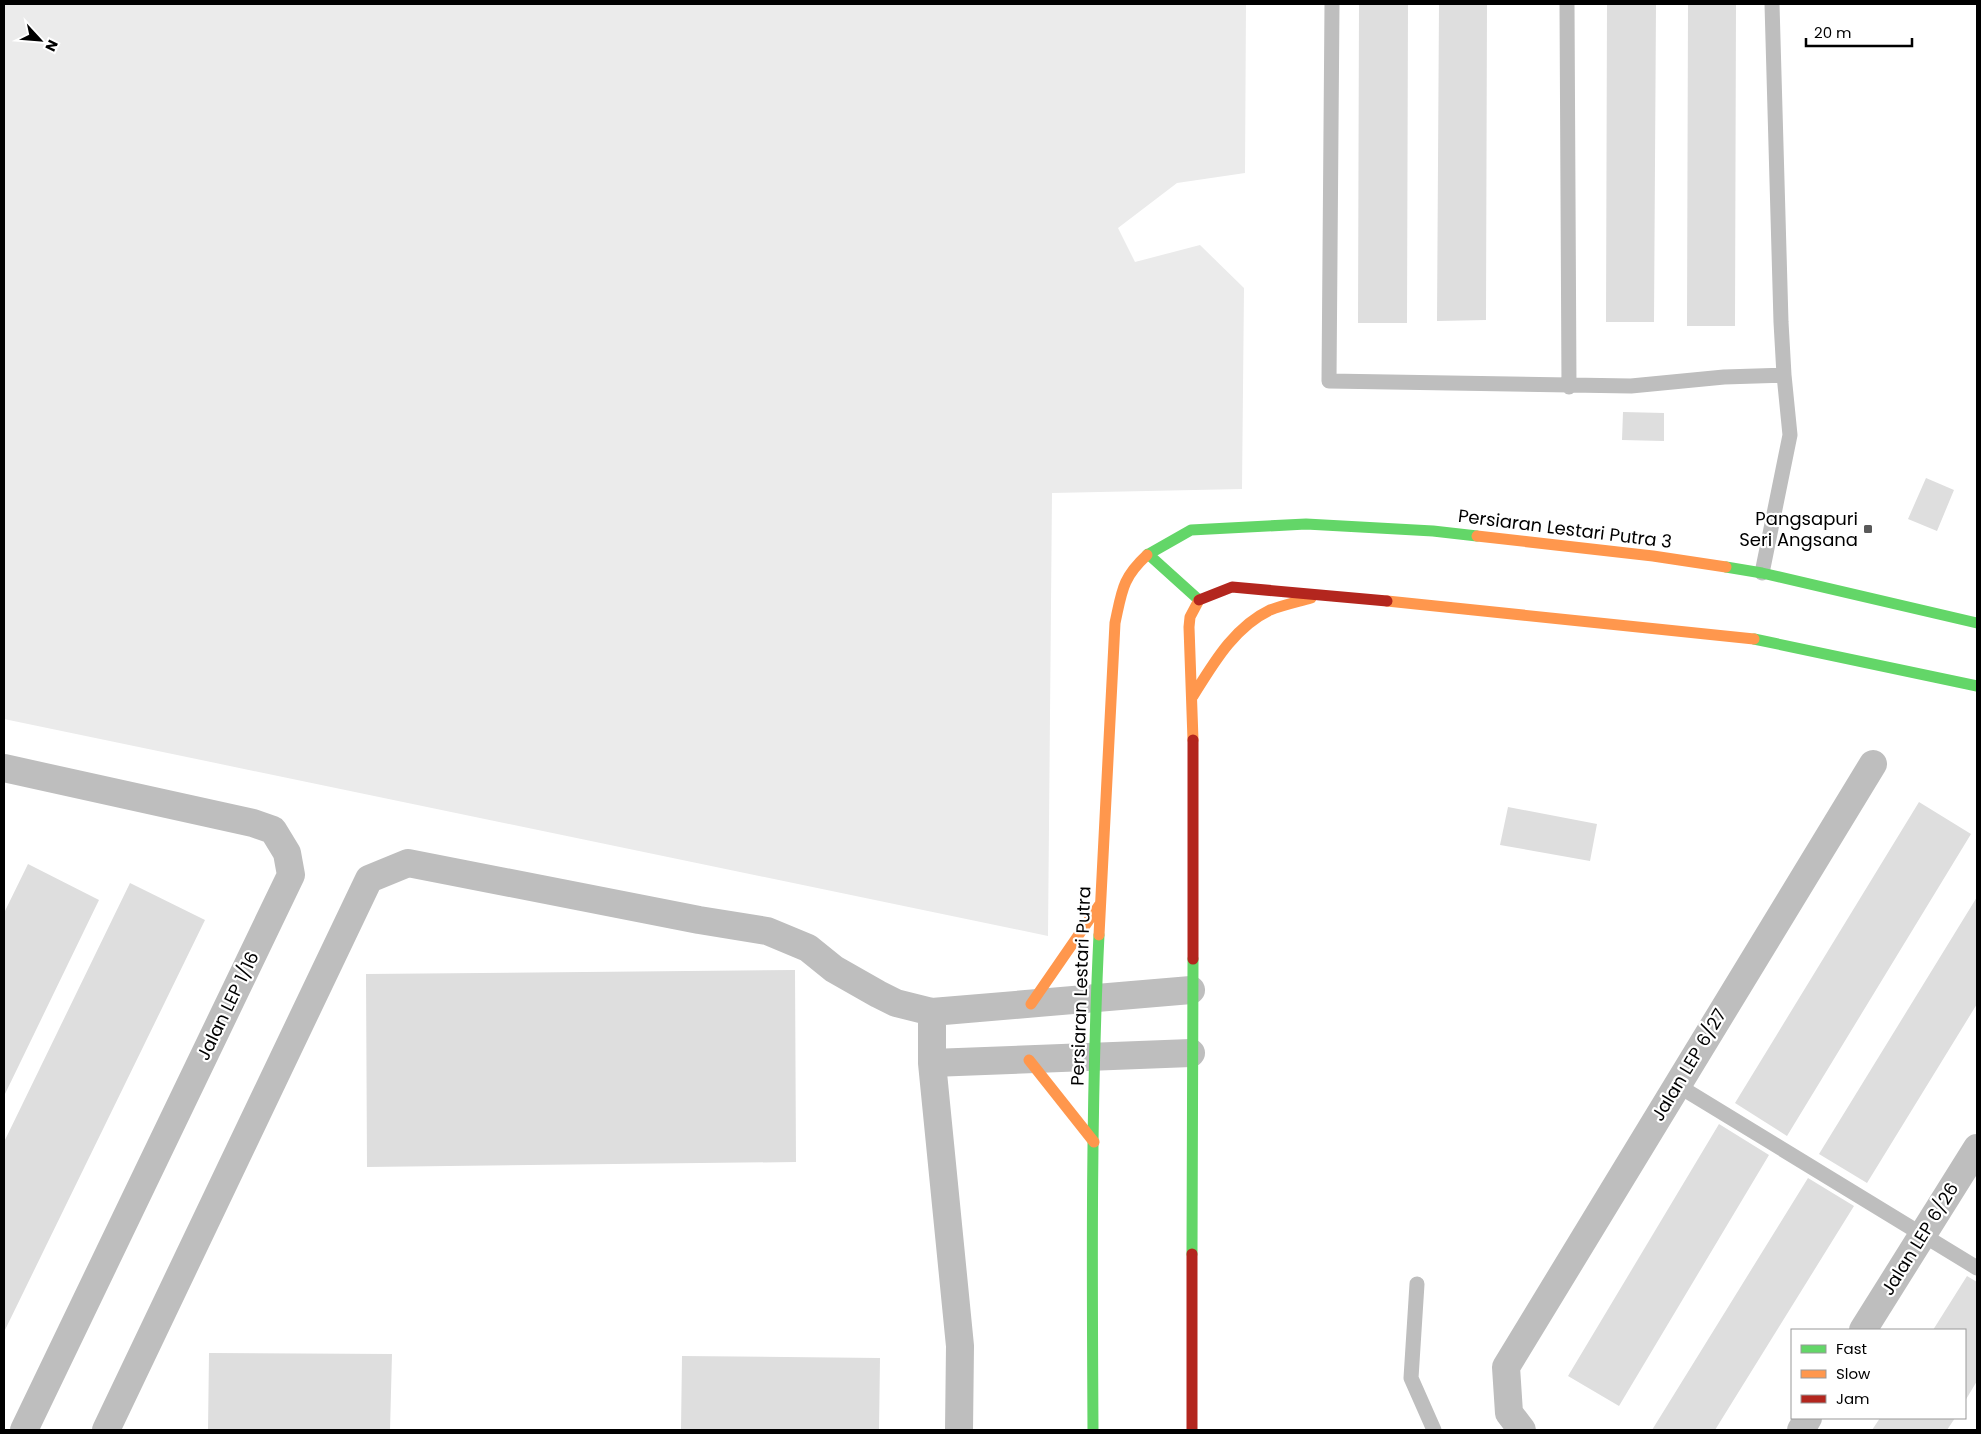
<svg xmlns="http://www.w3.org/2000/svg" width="1981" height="1434" font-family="Poppins,sans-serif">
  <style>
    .green { fill: #ebebeb }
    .building { fill: #dedede }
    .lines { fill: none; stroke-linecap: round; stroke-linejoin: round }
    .lane { stroke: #bebebe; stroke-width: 15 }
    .street { stroke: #bebebe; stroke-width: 28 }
    .fast { stroke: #63d668; stroke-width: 11 }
    .slow { stroke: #ff974d; stroke-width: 11 }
    .jam { stroke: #b3261e; stroke-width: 11 }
    .poi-dot { fill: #595959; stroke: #fff; stroke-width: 2 }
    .labels { text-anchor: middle; stroke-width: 4.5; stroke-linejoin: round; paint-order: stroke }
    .poi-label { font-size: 18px; fill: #000; stroke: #fff; text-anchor: end }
    .street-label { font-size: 18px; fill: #000; stroke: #fff }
  </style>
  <rect width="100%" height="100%" fill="#fff"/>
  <path class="green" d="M4 4H1246L1245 173 1177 183 1118 228 1135 262 1200 245 1244 288 1242 489 1052 493 1048 936 4 719Z"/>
  <path class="building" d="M1359 4H1408L1407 323H1358Z
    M1439 4H1487L1486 320 1437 321Z
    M1607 4H1656L1654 322H1606Z
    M1688 4H1736L1735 326H1687Z
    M1623 412 1664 413V441L1622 440Z
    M1926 478 1954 490 1937 531 1908 519Z
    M1919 802 1971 834 1787 1136 1735 1103Z
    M1508 807 1597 824 1590 861 1500 845Z
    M28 864 99 900 4 1096V913Z
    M130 883 205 920 4 1332V1142Z
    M1977 897V1004L1867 1183 1819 1154Z
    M795 970 796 1162 367 1167 366 974Z
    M1719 1124 1769 1155 1619 1406 1568 1376Z
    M1808 1178 1854 1206 1715 1430H1652Z
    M1967 1276 1977 1282V1381L1965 1401V1330H1933Z
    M209 1353 392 1354 390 1430H208Z
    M682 1356 880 1358 879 1430H681Z
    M1880 1418H1955L1947 1430H1872Z"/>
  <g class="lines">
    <path class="lane" d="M1332 4 1329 381 1631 386 1724 377 1784 375 1781 322 1772 4
      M1567 4 1569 387
      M1762 573 1790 435 1784 375
      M1677 1085 1977 1268
      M1417 1284 1411 1378 1434 1430"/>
    <path class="street" d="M4 768 253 823 273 830 287 853 291 875 24 1430
      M932 1012V1063L960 1346 959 1430
      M932 1063 1191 1053
      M1863 1330 1977 1148
      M106 1430 369 879 408 863 699 920 767 931 808 948 834 969 878 994 896 1003 932 1012 1191 990
      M1522 1430 1509 1413 1506 1367 1873 764
      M1801 1430 1808 1418"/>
    <path class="fast" d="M1148 554 1199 600
      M1147 555 1191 530 1306 524 1433 531 1477 536
      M1726 567 1762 573 1977 623
      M1754 639 1977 686
      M1192 1254 1193 959
      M1093 1430C1092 1265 1091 1100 1099 935"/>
    <path class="slow" d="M1477 536 1653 556 1726 567
      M1387 601 1754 639
      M1193 696C1213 664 1234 627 1270 610 1283 605 1297 602 1311 598
      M1193 740 1189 627 1190 617 1199 600
      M1099 935 1115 623C1122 591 1122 578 1147 555
      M1031 1004 1100 904
      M1029 1060 1094 1142"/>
    <path class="jam" d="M1199 600 1232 587 1387 601
      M1193 959V740
      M1192 1430V1254"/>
  </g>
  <rect class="poi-dot" x="1863" y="524" width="10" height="10" rx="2.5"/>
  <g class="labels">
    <g class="poi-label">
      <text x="1858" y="525">Pangsapuri<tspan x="1858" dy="21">Seri Angsana</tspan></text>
    </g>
    <g class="street-label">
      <text transform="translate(1565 529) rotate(7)" y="6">Persiaran Lestari Putra 3</text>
      <text transform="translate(1081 986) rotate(-88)" y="6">Persiaran Lestari Putra</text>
      <text transform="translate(228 1006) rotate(-64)" y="6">Jalan LEP 1/16</text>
      <text transform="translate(1689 1065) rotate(-59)" y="6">Jalan LEP 6/27</text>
      <text transform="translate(1920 1239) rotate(-58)" y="6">Jalan LEP 6/26</text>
    </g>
  </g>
  <rect width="1981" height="1434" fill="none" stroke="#000000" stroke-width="10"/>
  <rect x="1791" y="1329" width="175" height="90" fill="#ffffff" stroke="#999999"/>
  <rect x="1801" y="1345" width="25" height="8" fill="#63d668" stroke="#999999"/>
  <text x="1836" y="1354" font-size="15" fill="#000000">Fast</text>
  <rect x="1801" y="1370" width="25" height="8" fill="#ff974d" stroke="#999999"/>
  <text x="1836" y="1379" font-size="15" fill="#000000">Slow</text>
  <rect x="1801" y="1395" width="25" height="8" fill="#b3261e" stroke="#999999"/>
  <text x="1836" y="1404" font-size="15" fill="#000000">Jam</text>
  <g transform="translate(40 40) rotate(116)" stroke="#ffffff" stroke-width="4" paint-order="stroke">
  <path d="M0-4L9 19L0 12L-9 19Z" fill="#000000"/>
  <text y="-8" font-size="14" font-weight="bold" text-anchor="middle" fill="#000000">N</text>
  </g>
  <path d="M1806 38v8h106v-8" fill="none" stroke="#000000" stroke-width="2.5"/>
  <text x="1814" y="38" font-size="15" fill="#000000" stroke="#ffffff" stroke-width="4" paint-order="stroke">20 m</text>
</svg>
